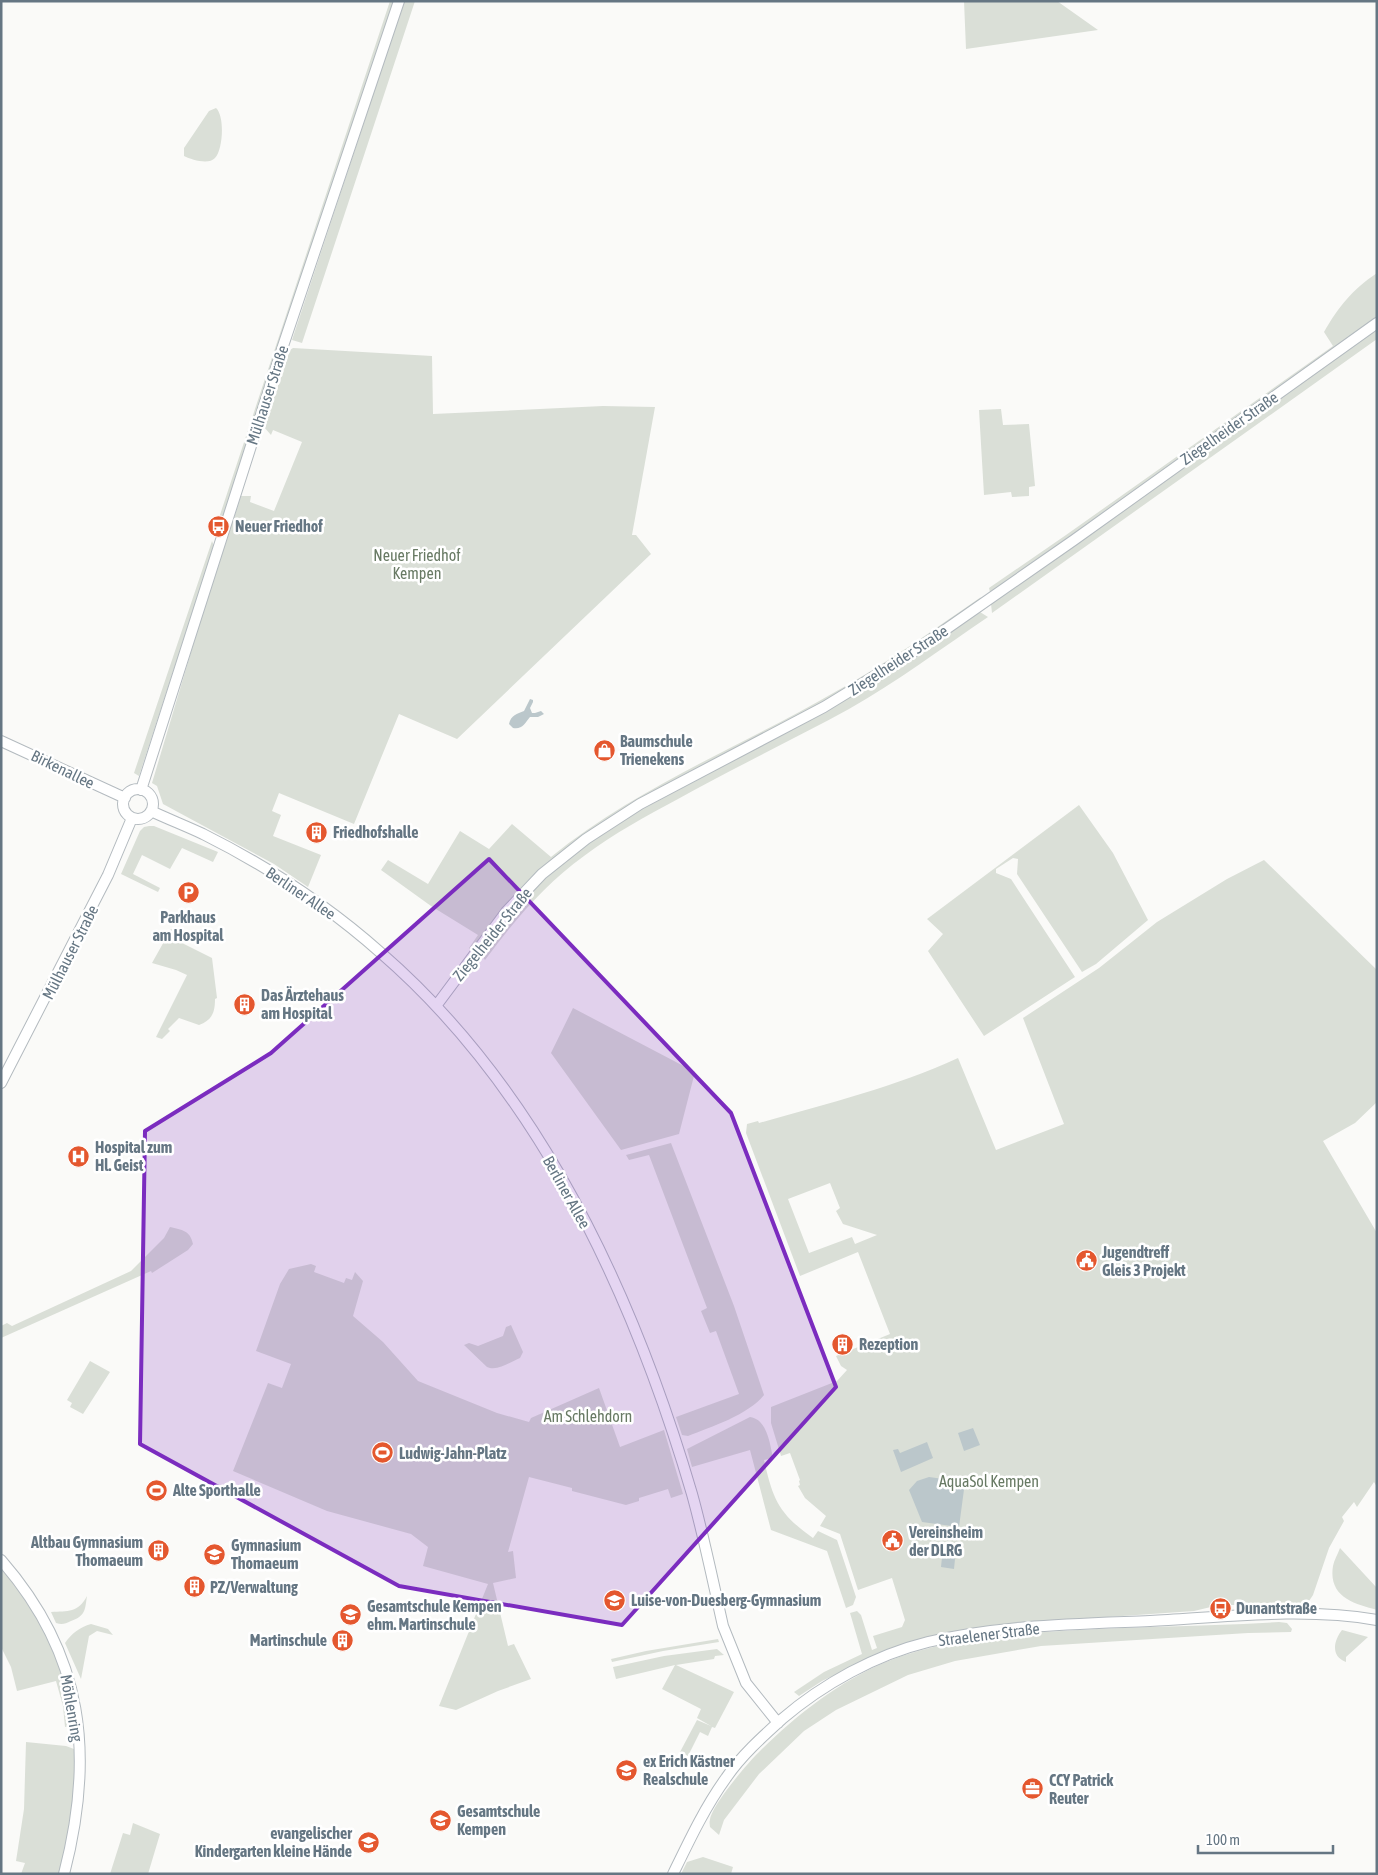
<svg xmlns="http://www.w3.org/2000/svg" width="1378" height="1875" font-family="'Asap Condensed',sans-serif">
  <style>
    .green { fill: #dadfd7; fill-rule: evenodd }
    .water { fill: #bbc7cb }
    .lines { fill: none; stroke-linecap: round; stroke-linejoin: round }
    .secondary-casing { stroke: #b3babf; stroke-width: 12 }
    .secondary { stroke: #fff; stroke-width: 10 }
    .marked { fill: #7b2cbf; fill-opacity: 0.2; stroke: #7b2cbf; stroke-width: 4; stroke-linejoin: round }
    .labels { text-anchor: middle; stroke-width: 5; stroke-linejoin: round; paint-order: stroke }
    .street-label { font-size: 16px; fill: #657683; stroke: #fff }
    .poi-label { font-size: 16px; font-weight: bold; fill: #657683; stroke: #fff; text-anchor: start }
    .park-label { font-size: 16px; fill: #687a64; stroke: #fff }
  </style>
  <rect width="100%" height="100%" fill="#fafaf8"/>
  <path class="green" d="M390 1H394L221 525 215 530Z
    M404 1H415L302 343 292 340Z
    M964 1H1057L1098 30 966 49Z
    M216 108C225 116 223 150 215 158 209 165 192 160 184 156V148L209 111Z
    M1377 273V318L992 592H990L989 588 1066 535 1333 346 1324 332C1339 306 1352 290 1377 273Z
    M1377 329V339L992 613 991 604Z
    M293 348 432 356 433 414 603 406 655 407 632 535H636L651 554 457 739 399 714 354 824 279 793 272 811 281 815 273 836 321 855 308 887 274 864 163 804 157 786 152 783 200 622 241 496H251L250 502 274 511 302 442 273 430 271 435 264 427 290 350Z
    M1001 409 1003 425 1029 424 1035 486 1029 487V496L1012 497 1011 492 984 495 979 410Z
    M212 541 214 546 139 776 134 773Z
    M981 597 976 604 907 651 838 694 674 780 612 817 501 911 471 950 469 948 478 935 431 906 381 870 388 860 428 884 460 831 489 849 512 824 551 857C637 787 740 747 835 692 886 664 933 630 981 597Z
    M980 612 988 617C942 648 897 682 849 709 792 740 734 768 678 799 646 816 613 834 584 856 545 884 514 921 485 960L482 956V951L499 927 539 884 580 849 634 812Z
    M1079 805 1113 853 1148 920 1096 964 1082 972 1017 874 1018 859 1013 858 996 869V873L1011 879 1075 977 984 1036 928 951 943 934 927 919Z
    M149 826H154L218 852 213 862 182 848 170 869 142 855 133 874 160 888 158 892 121 874 140 831 144 827Z
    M1264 860 1377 970V1102L1355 1123 1323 1141 1377 1233V1487L1374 1482 1357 1507 1354 1502 1342 1517 1344 1521 1329 1548 1313 1595 1309 1601 1295 1606 1232 1605 1215 1606 1194 1611 1022 1623 993 1625 966 1630 857 1664 822 1681 799 1696 794 1692 824 1672 862 1654 850 1613 857 1611 861 1615 872 1650 877 1648 873 1636 902 1627 905 1620 892 1578 858 1590 840 1534 820 1526 826 1516 805 1498 798 1486 800 1485 799 1481 800 1480 790 1453 781 1456 771 1423V1407L837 1381 847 1370 841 1366 836 1356 890 1334 858 1252 800 1276 746 1133 747 1124 758 1121 759 1123C826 1104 895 1087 958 1058L996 1150 1064 1124 1023 1018 1099 968 1157 922 1227 879ZM830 1183 840 1208 836 1211 843 1224 877 1235 855 1244 852 1237 809 1253 788 1199Z
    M171 929 178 932 174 939 212 958 217 998 215 999C215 1013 212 1020 199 1025L179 1018 168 1029 170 1031 162 1039 156 1037 187 975 176 970 152 963Z
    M573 1008 695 1072 679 1134 621 1150 551 1053Z
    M671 1143 734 1306 764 1395C748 1415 711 1427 688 1436L682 1435 676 1417 739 1394 716 1331 710 1333 701 1311 707 1308 649 1155 629 1160 626 1155Z
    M170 1227C182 1230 190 1230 193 1244L188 1250 152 1273 151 1271 1 1338V1326L7 1323 12 1326 131 1271 164 1238Z
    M311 1264 316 1266 314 1272 344 1283 346 1278 352 1280 355 1272 363 1281 353 1316 383 1342 418 1381 497 1413 529 1422 531 1418 599 1388 620 1447 664 1430 683 1494 671 1498 668 1489 639 1498V1501L626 1505 572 1491V1488L529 1477 508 1552 513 1551 516 1578 493 1583 508 1646 514 1644 531 1679 498 1691 456 1710 439 1706 488 1584 423 1566 428 1547 411 1534 327 1511 233 1471 268 1383 282 1388 291 1364 256 1351 280 1284 289 1269Z
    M511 1325 523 1352 520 1358C510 1362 497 1372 487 1367L464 1345 469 1343 478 1346 503 1336 506 1327Z
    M90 1361 110 1372 83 1414 70 1407 72 1403 67 1400Z
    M750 1417C767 1419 770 1444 773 1458L764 1460C773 1500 779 1514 813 1538L818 1531 837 1540 856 1597 853 1605 846 1608 827 1551 771 1530 750 1450 692 1467 687 1449Z
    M1340 1548 1377 1588V1610C1354 1604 1328 1597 1333 1566 1334 1560 1338 1554 1340 1548Z
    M1 1568C42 1617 65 1661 72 1725L71 1726 65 1727 63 1706 56 1681 17 1691 11 1667 1 1647Z
    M87 1596C85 1609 86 1616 71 1621 65 1624 62 1625 56 1623L51 1612C68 1611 78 1613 87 1596Z
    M1279 1622 1287 1623 1292 1629 1291 1632 1248 1633 1041 1646 955 1661 908 1675 836 1710 804 1731 759 1774 724 1820 719 1835 710 1827C710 1825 709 1822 710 1820 711 1806 747 1764 758 1753 795 1716 838 1682 886 1662 937 1641 991 1636 1045 1632 1123 1626 1201 1627 1279 1622Z
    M91 1624 108 1629 113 1635 97 1631 89 1636 81 1679 65 1643C71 1634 80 1627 91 1624Z
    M1342 1630 1368 1637 1346 1657V1662C1330 1656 1334 1640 1342 1630Z
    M718 1639 719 1642 663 1651 612 1662 611 1659 646 1651Z
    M717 1649 724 1655 715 1656 714 1659 676 1665 734 1692 715 1728 712 1727 708 1736 700 1732 688 1756 680 1752 697 1720 711 1726 697 1718 701 1709 662 1689 675 1665 616 1679 613 1667 664 1656Z
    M26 1742 66 1746 74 1749V1783L70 1828 60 1874H21L25 1863 16 1861 24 1809Z
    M133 1823 160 1834 148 1874H110L123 1833 130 1835Z
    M703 1857 733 1867 731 1874H681L687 1862Z"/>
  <path class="water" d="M530 699 533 700V702L530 708 532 713H535L541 711 544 714 538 717H530C525 723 522 730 513 728L509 724C511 715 517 714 524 711Z
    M973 1428 980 1445 964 1451 958 1433Z
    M927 1442 933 1458 901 1472 893 1450 898 1449 900 1453Z
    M929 1477 965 1482 959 1527 922 1522 909 1490 917 1481Z
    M943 1548 956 1549 954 1569 941 1567Z"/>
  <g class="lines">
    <defs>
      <path id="secondary" d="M1 741 125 798
        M123 804a15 15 0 1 1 30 0a15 15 0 1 1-30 0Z
        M141 790 283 346 399 1
        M151 811C168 819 186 826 203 834 267 866 328 906 381 953 539 1090 634 1296 692 1494 704 1537 713 1582 723 1626L746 1683 778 1723
        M436 1006 506 912 542 874 586 839 640 804 824 707 909 655 1074 540 1377 323
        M1 1083 108 875 132 818
        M1 1560C84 1655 95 1755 64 1874
        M673 1874C689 1841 705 1807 726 1778 741 1756 762 1737 782 1719 823 1684 875 1655 928 1642 1000 1625 1076 1624 1150 1621 1223 1617 1304 1607 1377 1620"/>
    </defs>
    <use href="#secondary" class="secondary-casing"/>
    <use href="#secondary" class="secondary"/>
  </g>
  <path class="marked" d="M489 859 731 1113 836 1387 622 1625 399 1586 140 1444 145 1131 271 1053Z"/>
  <defs>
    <symbol id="bus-disc" viewBox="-11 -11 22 22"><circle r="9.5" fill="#e4572e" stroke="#fff"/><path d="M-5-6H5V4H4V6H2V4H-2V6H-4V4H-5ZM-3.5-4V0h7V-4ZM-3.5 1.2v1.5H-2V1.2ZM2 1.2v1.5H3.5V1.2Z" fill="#fff"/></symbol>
    <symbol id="shop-disc" viewBox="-11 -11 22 22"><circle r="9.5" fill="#e4572e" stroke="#fff"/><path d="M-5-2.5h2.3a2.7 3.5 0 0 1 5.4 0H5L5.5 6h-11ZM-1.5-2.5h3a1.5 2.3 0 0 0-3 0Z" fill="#fff"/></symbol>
    <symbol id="building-disc" viewBox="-11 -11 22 22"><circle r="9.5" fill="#e4572e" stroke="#fff"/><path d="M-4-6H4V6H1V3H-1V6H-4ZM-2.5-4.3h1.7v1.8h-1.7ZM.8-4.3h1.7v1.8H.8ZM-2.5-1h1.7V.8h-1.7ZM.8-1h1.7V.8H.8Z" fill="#fff"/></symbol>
    <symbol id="parking-disc" viewBox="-11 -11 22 22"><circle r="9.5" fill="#e4572e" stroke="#fff"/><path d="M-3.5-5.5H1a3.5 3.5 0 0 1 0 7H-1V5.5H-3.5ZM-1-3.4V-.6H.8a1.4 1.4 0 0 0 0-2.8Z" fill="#fff"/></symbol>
    <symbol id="hospital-disc" viewBox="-11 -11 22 22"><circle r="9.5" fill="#e4572e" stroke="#fff"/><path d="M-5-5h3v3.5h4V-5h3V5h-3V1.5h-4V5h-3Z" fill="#fff"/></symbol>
    <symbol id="civic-disc" viewBox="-11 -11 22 22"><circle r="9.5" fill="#e4572e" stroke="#fff"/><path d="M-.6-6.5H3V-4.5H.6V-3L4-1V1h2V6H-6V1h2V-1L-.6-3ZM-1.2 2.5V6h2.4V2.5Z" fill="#fff"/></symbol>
    <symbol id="stadium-disc" viewBox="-11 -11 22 22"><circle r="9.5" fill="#e4572e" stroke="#fff"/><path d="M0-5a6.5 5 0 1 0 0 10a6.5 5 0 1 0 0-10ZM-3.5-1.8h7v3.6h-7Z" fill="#fff"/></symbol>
    <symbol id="school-disc" viewBox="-11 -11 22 22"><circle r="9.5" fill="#e4572e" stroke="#fff"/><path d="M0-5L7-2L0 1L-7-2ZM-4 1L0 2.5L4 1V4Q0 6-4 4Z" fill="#fff"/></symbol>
    <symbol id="office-disc" viewBox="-11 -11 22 22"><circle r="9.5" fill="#e4572e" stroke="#fff"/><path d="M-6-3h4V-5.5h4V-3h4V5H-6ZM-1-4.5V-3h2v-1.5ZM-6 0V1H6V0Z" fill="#fff"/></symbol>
  </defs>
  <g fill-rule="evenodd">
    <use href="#bus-disc" x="206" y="514" width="25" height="25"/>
    <use href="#shop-disc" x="592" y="738" width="25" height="25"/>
    <use href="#building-disc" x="304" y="820" width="25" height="25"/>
    <use href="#parking-disc" x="176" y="880" width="25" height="25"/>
    <use href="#building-disc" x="232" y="992" width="25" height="25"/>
    <use href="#hospital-disc" x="66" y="1144" width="25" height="25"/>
    <use href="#civic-disc" x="1074" y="1248" width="25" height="25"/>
    <use href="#building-disc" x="830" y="1332" width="25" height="25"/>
    <use href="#stadium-disc" x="370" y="1440" width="25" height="25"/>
    <use href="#stadium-disc" x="144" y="1478" width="25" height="25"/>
    <use href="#civic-disc" x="880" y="1528" width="25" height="25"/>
    <use href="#building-disc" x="146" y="1538" width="25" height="25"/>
    <use href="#school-disc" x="202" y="1542" width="25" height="25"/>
    <use href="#building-disc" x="182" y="1574" width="25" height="25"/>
    <use href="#school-disc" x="602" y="1588" width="25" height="25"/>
    <use href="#bus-disc" x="1208" y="1596" width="25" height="25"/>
    <use href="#school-disc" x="338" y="1602" width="25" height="25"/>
    <use href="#building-disc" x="330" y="1628" width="25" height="25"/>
    <use href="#school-disc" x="614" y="1758" width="25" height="25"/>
    <use href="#office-disc" x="1020" y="1776" width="25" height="25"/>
    <use href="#school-disc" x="428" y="1808" width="25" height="25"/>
    <use href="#school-disc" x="356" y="1830" width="25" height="25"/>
  </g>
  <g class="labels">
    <g class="street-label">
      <text transform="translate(267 395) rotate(-72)" y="6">Mülhauser Straße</text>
      <text transform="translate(1229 428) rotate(-35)" y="6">Ziegelheider Straße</text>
      <text transform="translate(898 660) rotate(-33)" y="6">Ziegelheider Straße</text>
      <text transform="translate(63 769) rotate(26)" y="6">Birkenallee</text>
      <text transform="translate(301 893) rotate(34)" y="6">Berliner Allee</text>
      <text transform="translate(492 934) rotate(-51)" y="6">Ziegelheider Straße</text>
      <text transform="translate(70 952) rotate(-63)" y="6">Mülhauser Straße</text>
      <text transform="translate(567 1192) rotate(61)" y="6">Berliner Allee</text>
      <text transform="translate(989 1634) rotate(-7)" y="6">Straelener Straße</text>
      <text transform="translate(72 1708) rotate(80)" y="6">Möhlenring</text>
    </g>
    <g class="poi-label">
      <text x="235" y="532">Neuer Friedhof</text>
      <text x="620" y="747">Baumschule<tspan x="620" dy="18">Trienekens</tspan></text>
      <text x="333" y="838">Friedhofshalle</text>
      <text x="188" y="923" text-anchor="middle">Parkhaus<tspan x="188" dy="18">am Hospital</tspan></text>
      <text x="261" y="1001">Das Ärztehaus<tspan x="261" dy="18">am Hospital</tspan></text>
      <text x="95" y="1153">Hospital zum<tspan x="95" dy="18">Hl. Geist</tspan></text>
      <text x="1102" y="1258">Jugendtreff<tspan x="1102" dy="18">Gleis 3 Projekt</tspan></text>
      <text x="859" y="1350">Rezeption</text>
      <text x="399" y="1459">Ludwig-Jahn-Platz</text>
      <text x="173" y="1496">Alte Sporthalle</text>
      <text x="909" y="1538">Vereinsheim<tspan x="909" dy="18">der DLRG</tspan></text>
      <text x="143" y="1548" text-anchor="end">Altbau Gymnasium<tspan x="143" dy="18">Thomaeum</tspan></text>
      <text x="231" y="1551">Gymnasium<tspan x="231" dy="18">Thomaeum</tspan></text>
      <text x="210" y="1593">PZ/Verwaltung</text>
      <text x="631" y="1606">Luise-von-Duesberg-Gymnasium</text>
      <text x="367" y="1612">Gesamtschule Kempen<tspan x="367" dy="18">ehm. Martinschule</tspan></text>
      <text x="1236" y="1614">Dunantstraße</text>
      <text x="327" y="1646" text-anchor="end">Martinschule</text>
      <text x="643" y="1767">ex Erich Kästner<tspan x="643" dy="18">Realschule</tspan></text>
      <text x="1049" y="1786">CCY Patrick<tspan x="1049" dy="18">Reuter</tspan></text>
      <text x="457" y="1817">Gesamtschule<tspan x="457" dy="18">Kempen</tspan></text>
      <text x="352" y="1839" text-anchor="end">evangelischer<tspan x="352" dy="18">Kindergarten kleine Hände</tspan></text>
    </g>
    <g class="park-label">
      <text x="417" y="561">Neuer Friedhof<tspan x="417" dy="18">Kempen</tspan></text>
      <text x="588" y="1422">Am Schlehdorn</text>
      <text x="989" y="1487">AquaSol Kempen</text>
    </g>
  </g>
  <rect width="1378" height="1875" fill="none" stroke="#657683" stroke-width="5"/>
  <path d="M1198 1845v8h135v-8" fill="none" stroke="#657683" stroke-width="2.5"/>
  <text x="1206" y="1845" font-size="15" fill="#657683" stroke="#ffffff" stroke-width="4" paint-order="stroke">100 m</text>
</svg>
